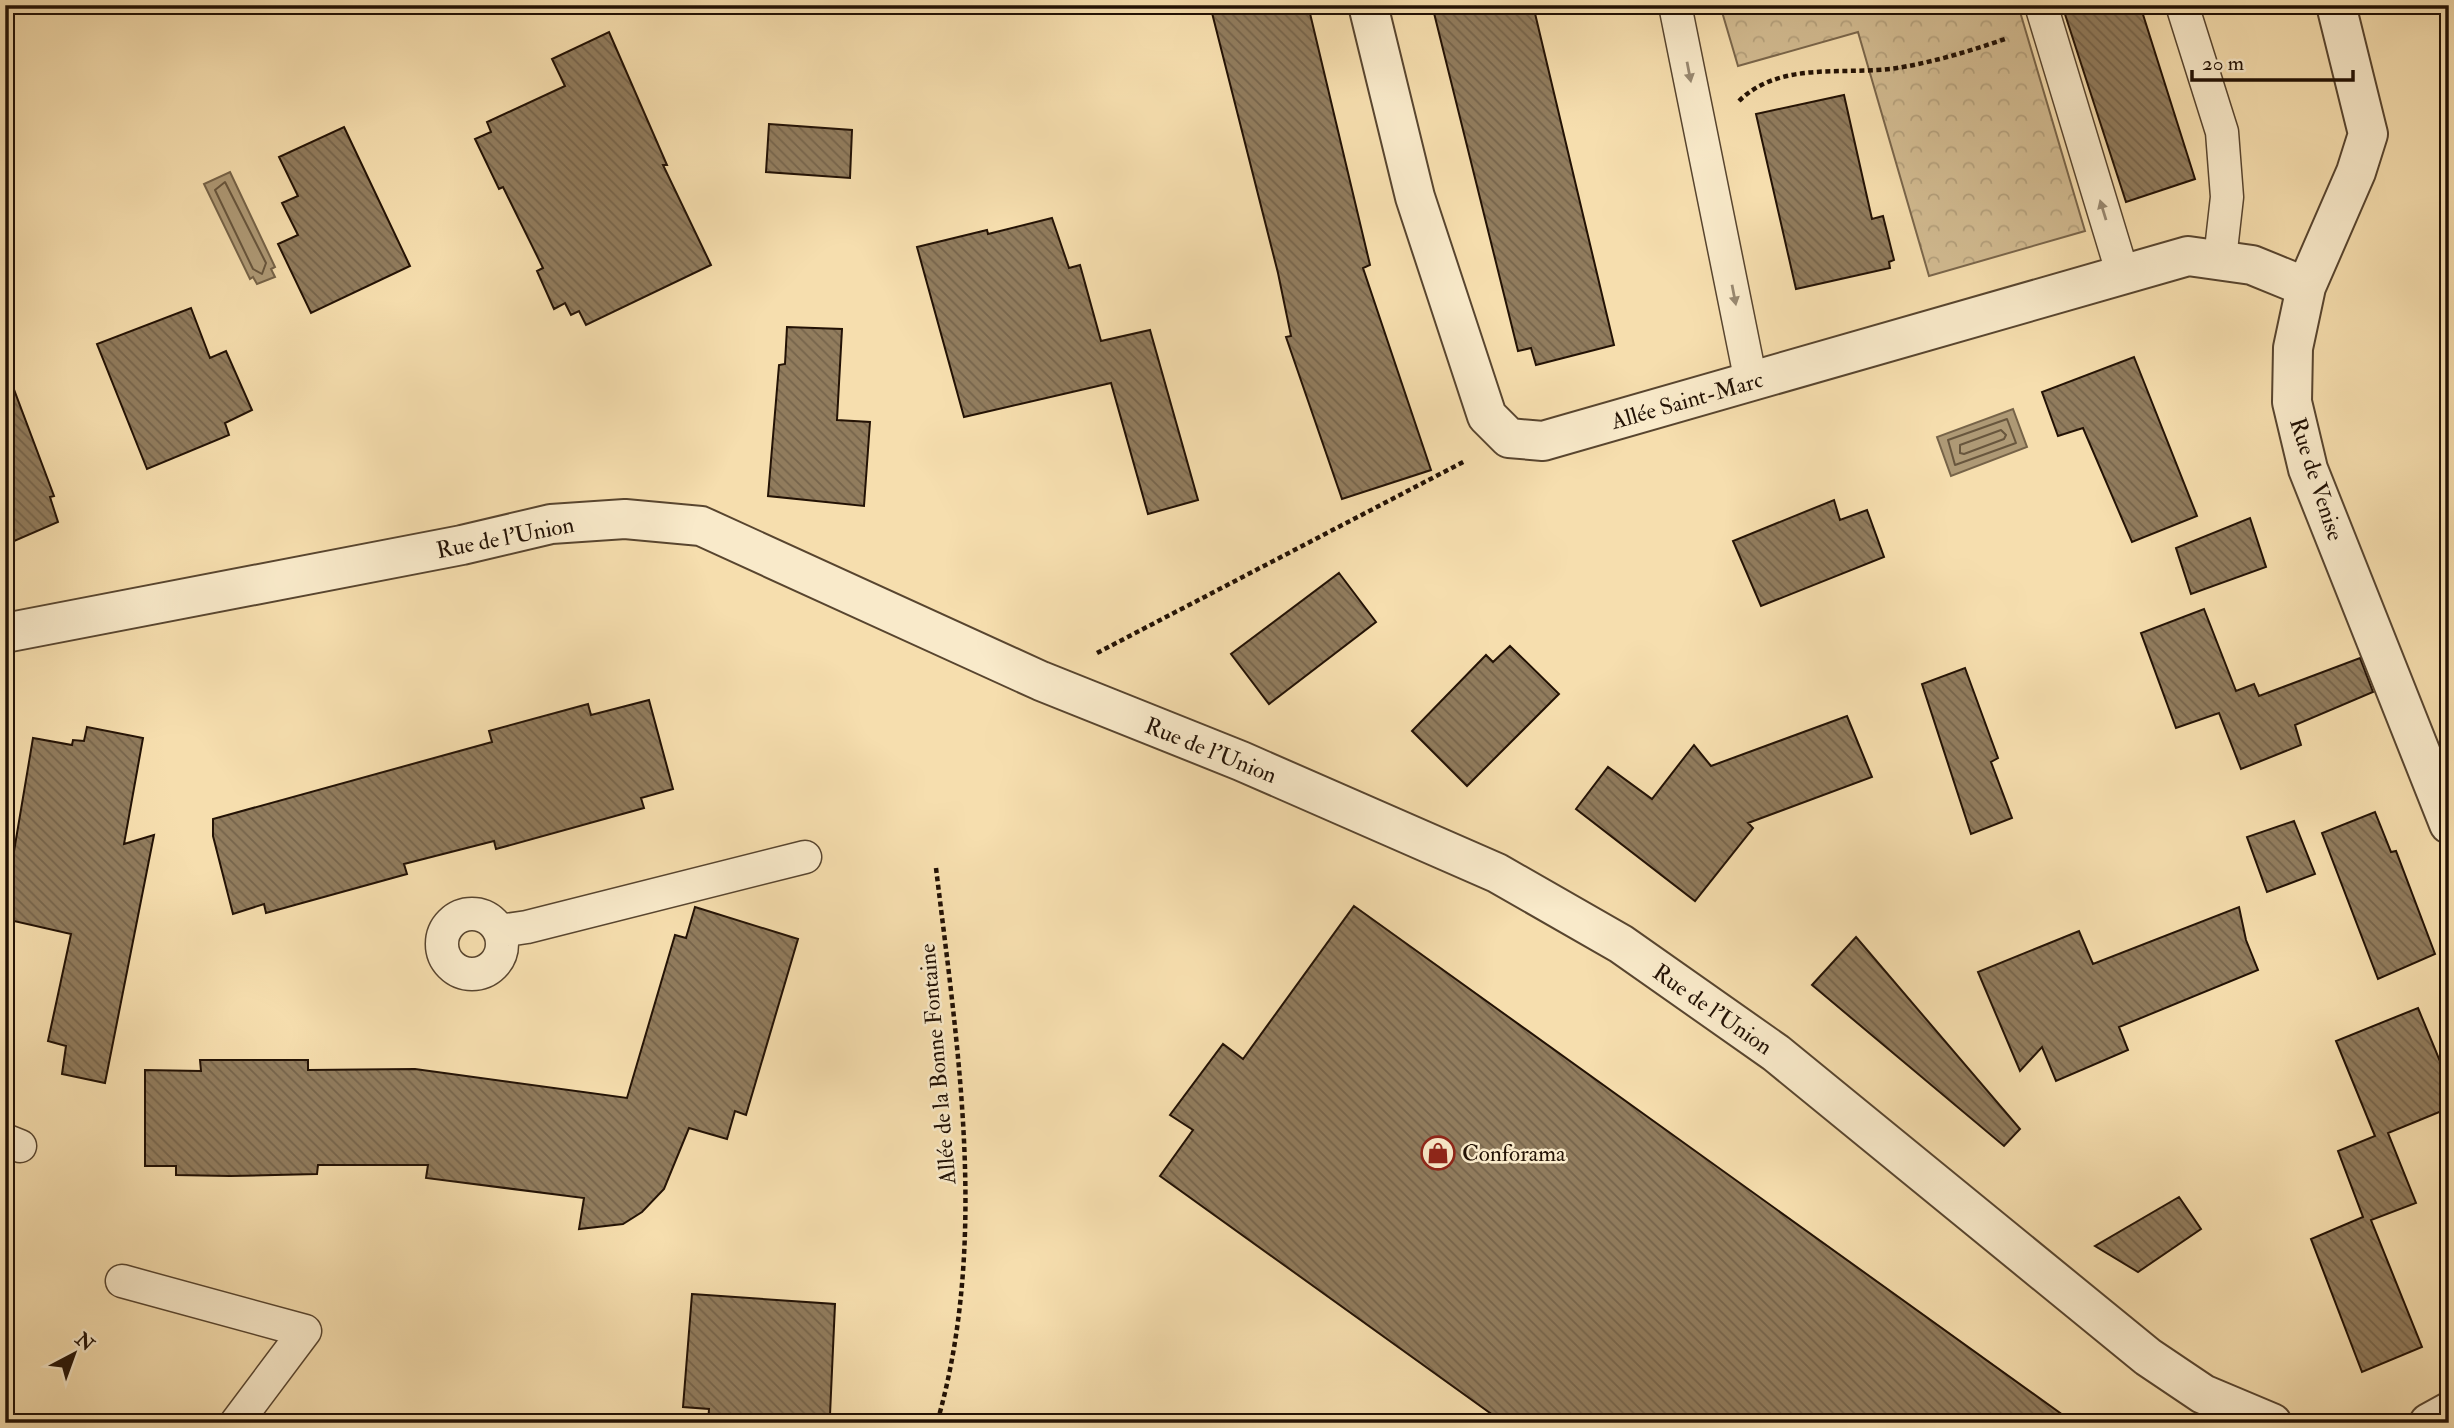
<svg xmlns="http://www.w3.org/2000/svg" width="2454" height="1428" font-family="'IM FELL Double Pica',serif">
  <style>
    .park { fill: url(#park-crowns); stroke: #7a664b; stroke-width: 2 }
    .water { fill: #ae9975; stroke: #766348; stroke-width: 2 }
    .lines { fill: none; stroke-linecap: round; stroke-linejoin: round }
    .shore { stroke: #68563d; stroke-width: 2 }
    .building { fill: url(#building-back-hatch); stroke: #231205; stroke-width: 2 }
    .lane-casing { stroke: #58452f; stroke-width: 35 }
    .street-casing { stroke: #58452f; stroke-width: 42 }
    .path { stroke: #231205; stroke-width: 4.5; stroke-dasharray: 5 3.5; stroke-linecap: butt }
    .lane { stroke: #f9eaca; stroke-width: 32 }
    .street { stroke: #f9eaca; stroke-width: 38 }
    .oneway { fill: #998971 }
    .labels { text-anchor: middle; stroke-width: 5; stroke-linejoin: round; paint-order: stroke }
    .street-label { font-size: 23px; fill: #231205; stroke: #f9eaca }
    .poi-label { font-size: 23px; fill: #231205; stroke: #f9eaca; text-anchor: start }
  </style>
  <defs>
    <pattern id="park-crowns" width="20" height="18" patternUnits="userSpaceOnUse" patternTransform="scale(1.75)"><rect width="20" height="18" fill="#d2bb91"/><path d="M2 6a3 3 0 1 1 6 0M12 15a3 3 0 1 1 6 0" fill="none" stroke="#b4a07c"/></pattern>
    <pattern id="building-back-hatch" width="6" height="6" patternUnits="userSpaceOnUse" patternTransform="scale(1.75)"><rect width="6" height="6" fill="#917c5d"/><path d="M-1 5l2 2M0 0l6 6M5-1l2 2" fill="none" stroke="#76644b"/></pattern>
  </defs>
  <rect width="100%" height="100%" fill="#f6deae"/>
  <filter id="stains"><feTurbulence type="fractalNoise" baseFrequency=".00286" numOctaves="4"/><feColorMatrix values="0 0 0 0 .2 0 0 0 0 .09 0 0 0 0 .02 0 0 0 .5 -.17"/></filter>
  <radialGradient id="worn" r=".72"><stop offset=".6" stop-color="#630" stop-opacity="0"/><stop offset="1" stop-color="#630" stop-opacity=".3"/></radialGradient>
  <path class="park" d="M1720 5H2018L2085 231 1929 276 1858 32 1738 66Z"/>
  <path class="water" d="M230 172 275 267 271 269 275 277 257 284 253 277 250 279 204 184Z
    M2013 409 2027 447 1951 476 1937 437Z"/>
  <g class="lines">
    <path class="shore" d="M225 182 266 263 262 274 253 269 215 190Z
      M2007 419 2016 443 1955 465 1948 440Z
      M2001 430 2006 435 2004 439 1964 454 1960 453V445Z"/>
  </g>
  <path class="building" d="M1210 5H1308L1370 265 1363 268 1431 470 1342 499 1286 337 1291 336 1278 273Z
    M1432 5H1533L1614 345 1536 365 1531 348 1518 351Z
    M2062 5H2140L2195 179 2126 202Z
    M609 32 667 165H663L711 265 586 325 579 311 571 315 565 303 554 309 537 271 543 268 503 187 499 189 475 139 491 132 487 122 565 86 552 59Z
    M1844 95 1872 219 1883 216 1894 260 1889 262 1890 268 1796 289 1756 114Z
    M769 124 852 130 850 178 766 172Z
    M344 127 410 266 311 313 278 244 298 235 282 203 298 196 279 157Z
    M1052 218 1069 268 1080 265 1101 341 1150 330 1198 500 1148 514 1111 383 964 417 917 247 987 230 988 234Z
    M191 308 210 358 226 351 252 410 225 423 229 435 147 469 97 344Z
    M787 327 842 329 837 420 870 422 864 506 768 496 779 365 785 364Z
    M2134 357 2197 516 2132 542 2083 428 2058 436 2042 392Z
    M5 378H9L13 387 54 496 50 497 58 522 5 545Z
    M1834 500 1840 520 1867 510 1884 557 1761 606 1733 541Z
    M2250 518 2266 567 2191 594 2176 548Z
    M1339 573 1376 622 1269 704 1231 654Z
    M2204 609 2236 691 2254 684 2259 696 2360 658 2373 692 2295 725 2301 745 2241 769 2219 713 2176 728 2141 633Z
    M1510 646 1559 694 1467 786 1412 731 1486 655 1493 662Z
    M1965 668 1998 758 1991 762 2012 818 1971 834 1922 684Z
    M649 700 673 789 641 798 644 808 496 849 494 841 404 864 407 874 266 913 264 904 233 914 213 836V819L492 742 489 731 588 704 591 715Z
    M1847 716 1872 777 1748 823 1753 828 1695 901 1576 809 1608 767 1652 799 1694 745 1711 766Z
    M87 727 143 738 124 844 154 835 105 1083 62 1074 66 1046 48 1041 71 934 5 919V875H10L33 738 72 745 73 740 84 741Z
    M2375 812 2391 852 2396 851 2435 954 2378 979 2322 833Z
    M2294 821 2315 874 2267 892 2247 837Z
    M1354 906 2074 1423H1504L1160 1176 1193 1130 1170 1115 1223 1044 1243 1059Z
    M695 907 798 939 746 1115 735 1111 727 1139 689 1128 664 1189 642 1212 623 1224 579 1229 584 1198 426 1178 428 1165H318L317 1174 230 1176 176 1175V1166H145V1070L201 1071 200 1060H308V1070L415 1069 627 1098 675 935 686 938Z
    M2239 907 2246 940 2258 970 2119 1027 2128 1050 2056 1081 2042 1047 2020 1071 1978 972 2079 931 2093 964Z
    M1856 937 2020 1129 2004 1146 1812 985Z
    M2418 1008 2449 1083V1108L2388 1133 2416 1203 2371 1220 2422 1347 2362 1372 2311 1239 2363 1217 2338 1151 2375 1136 2336 1041Z
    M2179 1197 2201 1229 2138 1272 2095 1246Z
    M692 1294 835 1304 830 1415 791 1414 790 1423H708L709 1409 683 1407Z"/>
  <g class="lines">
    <defs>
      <path id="lane" d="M1675 5 1751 382
        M2041 5 2123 275
        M2182 5 2222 132 2227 197 2220 259
        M442 944a30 30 0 1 1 60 0a30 30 0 1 1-60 0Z
        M500 931 527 927 805 857
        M5 1140 20 1146
        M122 1281 305 1331 236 1423"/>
      <path id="street" d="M1368 5 1415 197 1487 416 1509 438 1543 441 2188 256 2252 265 2306 287
        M2336 5 2368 134 2356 172 2306 287 2293 348 2292 402 2308 469 2449 824
        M5 633 462 545 551 524 625 519 701 526 1041 681 1241 761 1497 873 1621 944 1776 1053 2148 1357 2203 1394 2272 1423
        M2429 1423 2449 1412"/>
    </defs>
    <use href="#lane" class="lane-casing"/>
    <use href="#street" class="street-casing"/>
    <path class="path" d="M1739 101C1781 60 1844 76 1897 68 1934 62 1970 51 2005 39
      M1097 653 1465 461
      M936 868C958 1051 989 1242 937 1423"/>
    <use href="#lane" class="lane"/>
    <use href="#street" class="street"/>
  </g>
  <defs><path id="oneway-solid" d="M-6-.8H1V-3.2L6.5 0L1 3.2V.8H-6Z" transform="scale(1.75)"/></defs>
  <g class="oneway">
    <use href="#oneway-solid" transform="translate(1689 72) rotate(79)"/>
    <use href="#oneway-solid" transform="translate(2103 210) rotate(-107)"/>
    <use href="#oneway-solid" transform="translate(1734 295) rotate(79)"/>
  </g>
  <defs>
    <symbol id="shop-ring" viewBox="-11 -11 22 22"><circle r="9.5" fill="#f9eaca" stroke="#8f2418" stroke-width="1.5"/><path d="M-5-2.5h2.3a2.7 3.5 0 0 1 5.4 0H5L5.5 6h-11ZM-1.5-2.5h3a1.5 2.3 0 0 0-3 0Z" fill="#8f2418"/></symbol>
  </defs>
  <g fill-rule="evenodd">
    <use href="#shop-ring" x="1419" y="1134" width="38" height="38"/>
  </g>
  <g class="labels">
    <g class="street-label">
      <text transform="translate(1687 400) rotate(-16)" y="8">Allée Saint-Marc</text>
      <text transform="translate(2317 479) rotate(72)" y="8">Rue de Venise</text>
      <text transform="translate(505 537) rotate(-11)" y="8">Rue de l'Union</text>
      <text transform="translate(1211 750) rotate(22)" y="8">Rue de l'Union</text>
      <text transform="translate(1713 1009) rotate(35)" y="8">Rue de l'Union</text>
      <text transform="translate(937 1064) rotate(-95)" y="8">Allée de la Bonne Fontaine</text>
    </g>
    <g class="poi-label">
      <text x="1462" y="1161">Conforama</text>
    </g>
  </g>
  <rect width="2454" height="1428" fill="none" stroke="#f6deae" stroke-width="28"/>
  <rect x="7" y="7" width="2440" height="1414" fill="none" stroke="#231205" stroke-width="3.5"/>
  <rect x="14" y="14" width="2426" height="1400" fill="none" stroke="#231205" stroke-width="2"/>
  <g transform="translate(74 1354) rotate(41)" stroke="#f9eaca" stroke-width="5" paint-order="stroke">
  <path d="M0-5L12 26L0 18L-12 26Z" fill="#231205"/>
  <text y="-10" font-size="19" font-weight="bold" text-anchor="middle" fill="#231205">N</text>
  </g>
  <path d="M2192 70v10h161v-10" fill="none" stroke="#231205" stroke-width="3.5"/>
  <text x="2202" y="70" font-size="21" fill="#231205" stroke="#f9eaca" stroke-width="5" paint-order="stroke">20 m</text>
  <rect width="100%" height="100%" filter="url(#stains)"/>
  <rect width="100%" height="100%" fill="url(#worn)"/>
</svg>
